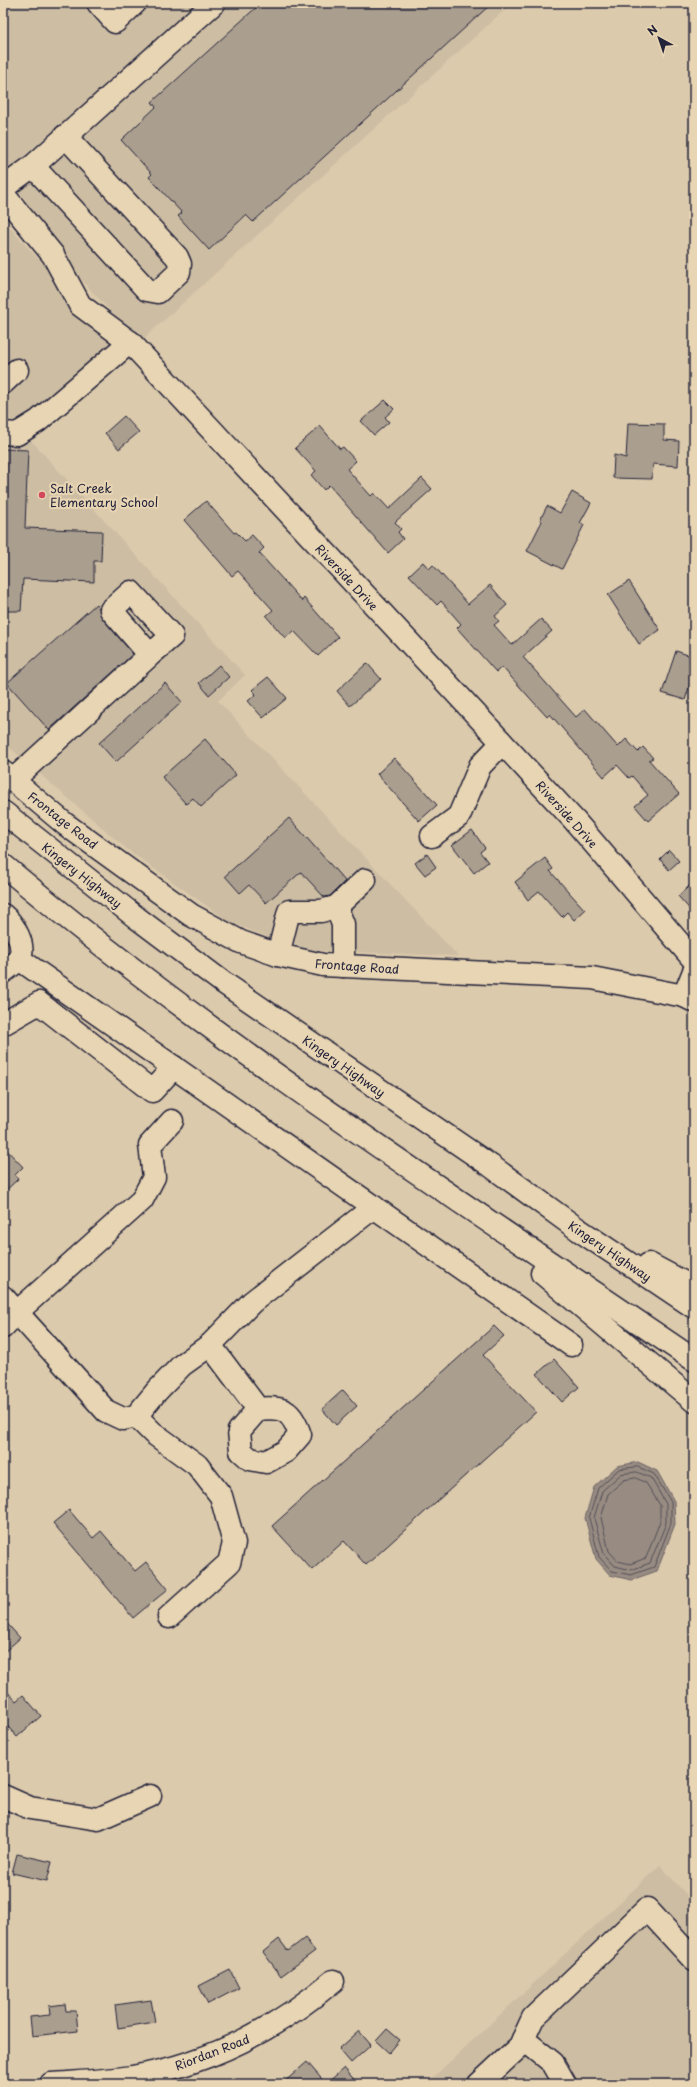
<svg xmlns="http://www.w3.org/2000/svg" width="697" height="2087" font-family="'Playpen Sans',sans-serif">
	<rect width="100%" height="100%" fill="#dccaac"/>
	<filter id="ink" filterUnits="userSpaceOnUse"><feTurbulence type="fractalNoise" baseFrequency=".025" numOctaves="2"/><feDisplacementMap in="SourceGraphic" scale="8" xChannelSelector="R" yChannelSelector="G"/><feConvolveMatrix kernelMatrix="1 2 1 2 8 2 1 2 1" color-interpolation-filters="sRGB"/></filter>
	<g filter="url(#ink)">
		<g fill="#cdbda3">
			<path d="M 3,3 L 512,3 L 139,343 L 3,194 Z"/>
			<path d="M 3,220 L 124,353 L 28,437 L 245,675 L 218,701 L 458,956 L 299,950 L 228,921 L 128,850 L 3,742 Z"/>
			<path d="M 660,1865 L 694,1903 L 694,2084 L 426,2084 Z"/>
		</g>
		<path fill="#988c82" stroke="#696266" d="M 638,1462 L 657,1471 L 674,1501 L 675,1524 L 657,1571 L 631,1580 L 610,1575 L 596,1559 L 585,1518 L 594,1487 L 617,1466 Z"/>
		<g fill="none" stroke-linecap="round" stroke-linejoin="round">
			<g stroke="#514c57" stroke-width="1">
				<path d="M 638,1467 L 654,1474 L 671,1502 L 671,1523 L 654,1567 L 631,1575 L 612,1571 L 599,1557 L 589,1518 L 598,1488 L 619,1469 Z"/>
				<path d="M 637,1472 L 651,1478 L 666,1504 L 666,1523 L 650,1563 L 631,1570 L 615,1566 L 604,1554 L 594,1518 L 602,1491 L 621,1474 Z"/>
				<path d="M 636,1478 L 646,1483 L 660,1505 L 660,1521 L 646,1558 L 630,1564 L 618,1561 L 609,1551 L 601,1518 L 608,1494 L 624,1480 Z"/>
			</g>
		</g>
		<g fill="#aa9e8e" stroke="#22223b">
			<path d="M 261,3 L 492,3 L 253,222 L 246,215 L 209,250 L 178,216 L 182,213 L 149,177 L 152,174 L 121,140 L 156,107 L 152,102 Z"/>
			<path d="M 385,400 L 394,409 L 385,417 L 389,422 L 374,435 L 361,421 Z"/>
			<path d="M 124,416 L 139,432 L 119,449 L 105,433 Z"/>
			<path d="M 628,423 L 664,424 L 664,440 L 679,441 L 678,466 L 653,464 L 652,479 L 613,478 L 614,455 L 626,458 Z"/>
			<path d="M 320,426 L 340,449 L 343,447 L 356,461 L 347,469 L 371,496 L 374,493 L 389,509 L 422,478 L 432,489 L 395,522 L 401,529 L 398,532 L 403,539 L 388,553 L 329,485 L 324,490 L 311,475 L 316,471 L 295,448 Z"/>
			<path d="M 3,449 L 28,450 L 25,528 L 102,531 L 101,561 L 94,561 L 94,582 L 23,579 L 21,611 L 3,611 Z"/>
			<path d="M 572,492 L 591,503 L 580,523 L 584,525 L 562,569 L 527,551 L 542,521 L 540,520 L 547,506 L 560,513 Z"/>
			<path d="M 206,501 L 234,533 L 236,532 L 245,541 L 252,535 L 264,548 L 259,553 L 302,601 L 304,598 L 338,637 L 318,656 L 294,631 L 285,638 L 266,616 L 273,610 L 238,571 L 232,576 L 184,520 Z"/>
			<path d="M 423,562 L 429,569 L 433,565 L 468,604 L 490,585 L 507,605 L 495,616 L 499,621 L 494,625 L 512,645 L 541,619 L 552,631 L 523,657 L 576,717 L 585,709 L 618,747 L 626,739 L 638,752 L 643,747 L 653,758 L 649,760 L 679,794 L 648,821 L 635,806 L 648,795 L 632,776 L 629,778 L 617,765 L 604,777 L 550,714 L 547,717 L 502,667 L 496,672 L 457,628 L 461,624 L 441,601 L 437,605 L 409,575 Z"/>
			<path d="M 629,581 L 660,630 L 639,644 L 608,595 Z"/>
			<path d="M 96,604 L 99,608 L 102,618 L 133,654 L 49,730 L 7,683 Z"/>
			<path d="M 676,651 L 694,657 L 694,672 L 685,700 L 662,693 Z"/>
			<path d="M 367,663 L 381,679 L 350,706 L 337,691 Z"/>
			<path d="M 219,665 L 229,677 L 209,695 L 199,683 Z"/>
			<path d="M 268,677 L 287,698 L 263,718 L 248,701 L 256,694 L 252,690 Z"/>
			<path d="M 165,683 L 182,702 L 116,762 L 99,743 Z"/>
			<path d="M 205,739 L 236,775 L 201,807 L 193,798 L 186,804 L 162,777 Z"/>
			<path d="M 394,758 L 437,805 L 419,821 L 377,774 Z"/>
			<path d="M 289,818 L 345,881 L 330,896 L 324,897 L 301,872 L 266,903 L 249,885 L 240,893 L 225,876 Z"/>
			<path d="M 472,830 L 485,848 L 480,852 L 488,862 L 474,873 L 452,845 Z"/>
			<path d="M 669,850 L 679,861 L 669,870 L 660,859 Z"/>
			<path d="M 427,854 L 436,867 L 425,875 L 415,863 Z"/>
			<path d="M 545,858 L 553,869 L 550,871 L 585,910 L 574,920 L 567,912 L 562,917 L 539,891 L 528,900 L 515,882 Z"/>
			<path d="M 694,882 L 694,914 L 678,896 Z"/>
			<path d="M 3,1146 L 23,1167 L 15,1175 L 18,1179 L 3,1193 Z"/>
			<path d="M 494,1326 L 504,1336 L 483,1355 L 536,1412 L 366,1565 L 344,1541 L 312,1570 L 272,1526 Z"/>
			<path d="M 554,1359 L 579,1387 L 562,1402 L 537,1374 Z"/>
			<path d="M 343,1390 L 357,1406 L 336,1425 L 322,1409 Z"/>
			<path d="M 69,1510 L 93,1538 L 101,1531 L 135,1571 L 146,1562 L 168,1589 L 133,1618 L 53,1523 Z"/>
			<path d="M 3,1619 L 20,1638 L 3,1653 Z"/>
			<path d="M 3,1687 L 16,1701 L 23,1695 L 41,1716 L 17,1737 L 3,1721 Z"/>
			<path d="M 17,1854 L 52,1862 L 47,1881 L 12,1873 Z"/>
			<path d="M 305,1938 L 315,1951 L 281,1976 L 263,1952 L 279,1939 L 288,1951 Z"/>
			<path d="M 230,1970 L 239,1988 L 208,2004 L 199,1986 Z"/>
			<path d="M 151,2000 L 155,2022 L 118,2028 L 115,2005 Z"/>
			<path d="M 65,2004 L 66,2011 L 76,2011 L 78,2031 L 32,2036 L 30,2017 L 50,2015 L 49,2006 Z"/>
			<path d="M 387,2029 L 400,2040 L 389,2053 L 376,2041 Z"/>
			<path d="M 359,2031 L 371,2045 L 351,2063 L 339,2049 Z"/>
			<path d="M 307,2062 L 326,2084 L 344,2068 L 358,2084 L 282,2084 Z"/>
		</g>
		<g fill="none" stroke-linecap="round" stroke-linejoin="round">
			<defs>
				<g id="minor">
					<path d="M 98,3 L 115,22 L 135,3"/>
					<path d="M 33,166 L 147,290 L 158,292 L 179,272 L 180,264 L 177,257 L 65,136"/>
					<path d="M 3,188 L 33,166 L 214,3"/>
					<path d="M 3,194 L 53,255 L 80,305 L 130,342 L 574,820 L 694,960"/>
					<path d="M 3,383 L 17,370"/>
					<path d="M 3,433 L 17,434 L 38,421 L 130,342"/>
					<path d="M 3,772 L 65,824 L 191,915 L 241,942 L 278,955 L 323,965 L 592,978 L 684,996 L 694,1001"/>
					<path d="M 13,780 L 150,655 L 111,610 L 131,592 L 172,636 L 150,655"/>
					<path d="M 432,836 L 459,816 L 480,766 L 502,743"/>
					<path d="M 336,907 L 343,924 L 343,966"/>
					<path d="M 3,915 C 13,923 28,947 18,960 C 14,964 8,968 3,972"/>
					<path d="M 278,955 L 289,911 L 321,911 L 336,907 L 365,880"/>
					<path d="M 19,959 L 571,1345"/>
					<path d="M 684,996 L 694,971"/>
					<path d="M 3,1024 L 39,1003 L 152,1091 L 174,1067"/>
					<path d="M 3,1297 L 106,1411 L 123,1419 L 136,1416 L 156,1392 L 182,1365 L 210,1345"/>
					<path d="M 3,1327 L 16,1313 L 142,1200 L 154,1177 L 150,1145 L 172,1121"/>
					<path d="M 258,1409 L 239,1431 L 241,1451 L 250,1459 L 266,1462 L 286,1451 L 300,1435 C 292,1411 284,1406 258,1409 L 210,1345 L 252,1302 L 374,1207"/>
					<path d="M 136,1416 L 153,1433 L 197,1465 L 221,1496 L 234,1543 L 229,1563 L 169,1617"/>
					<path d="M 3,1796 L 30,1808 L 98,1819 L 150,1796"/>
					<path d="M 523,2039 L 553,2063 L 565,2084"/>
					<path d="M 51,2084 C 78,2082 105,2081 132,2077 C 208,2064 275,2030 333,1981"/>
					<path d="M 479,2084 L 520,2046 L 533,2018 L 647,1909 L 694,1960"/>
				</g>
				<g id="highway">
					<path d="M 3,812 L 137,918 L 221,981 L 491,1166 L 579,1230 L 694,1307"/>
					<path d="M 3,865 C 219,1047 461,1201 694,1360"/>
					<path d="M 649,1264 L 694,1288"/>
					<path d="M 542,1273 L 694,1401"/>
				</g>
			</defs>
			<use href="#minor" stroke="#22223b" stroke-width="25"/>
			<use href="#highway" stroke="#22223b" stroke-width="25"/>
			<use href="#minor" stroke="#e8d5b3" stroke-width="22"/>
			<use href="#highway" stroke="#e8d5b3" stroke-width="22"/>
		</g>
	</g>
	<circle fill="#d1495b" stroke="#e8d5b3" stroke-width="1.5" cx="42" cy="495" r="4"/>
	<g text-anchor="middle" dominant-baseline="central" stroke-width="4" stroke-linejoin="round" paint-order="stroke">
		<g font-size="12" fill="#22223b" stroke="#e8d5b3" text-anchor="start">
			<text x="50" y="488">Salt Creek<tspan x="50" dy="14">Elementary School</tspan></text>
		</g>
		<g font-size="12" fill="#22223b" stroke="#e8d5b3">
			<text transform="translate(347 577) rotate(47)">Riverside Drive</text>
			<text transform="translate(567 814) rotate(48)">Riverside Drive</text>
			<text transform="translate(63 820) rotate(38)">Frontage Road</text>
			<text transform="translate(82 875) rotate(38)">Kingery Highway</text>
			<text transform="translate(357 966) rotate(4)">Frontage Road</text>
			<text transform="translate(344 1066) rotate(35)">Kingery Highway</text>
			<text transform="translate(610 1251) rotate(34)">Kingery Highway</text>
			<text transform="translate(212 2052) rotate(-21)">Riordan Road</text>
		</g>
	</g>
	<rect width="697" height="2087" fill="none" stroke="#e8d5b3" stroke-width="16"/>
	<rect x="8" y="8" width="681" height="2071" fill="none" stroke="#22223b" stroke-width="1.5" filter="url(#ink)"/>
	<g transform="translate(659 38) rotate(320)" stroke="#e8d5b3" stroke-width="3" paint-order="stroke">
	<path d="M0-3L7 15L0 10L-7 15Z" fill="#22223b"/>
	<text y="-6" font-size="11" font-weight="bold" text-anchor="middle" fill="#22223b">N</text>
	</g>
</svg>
